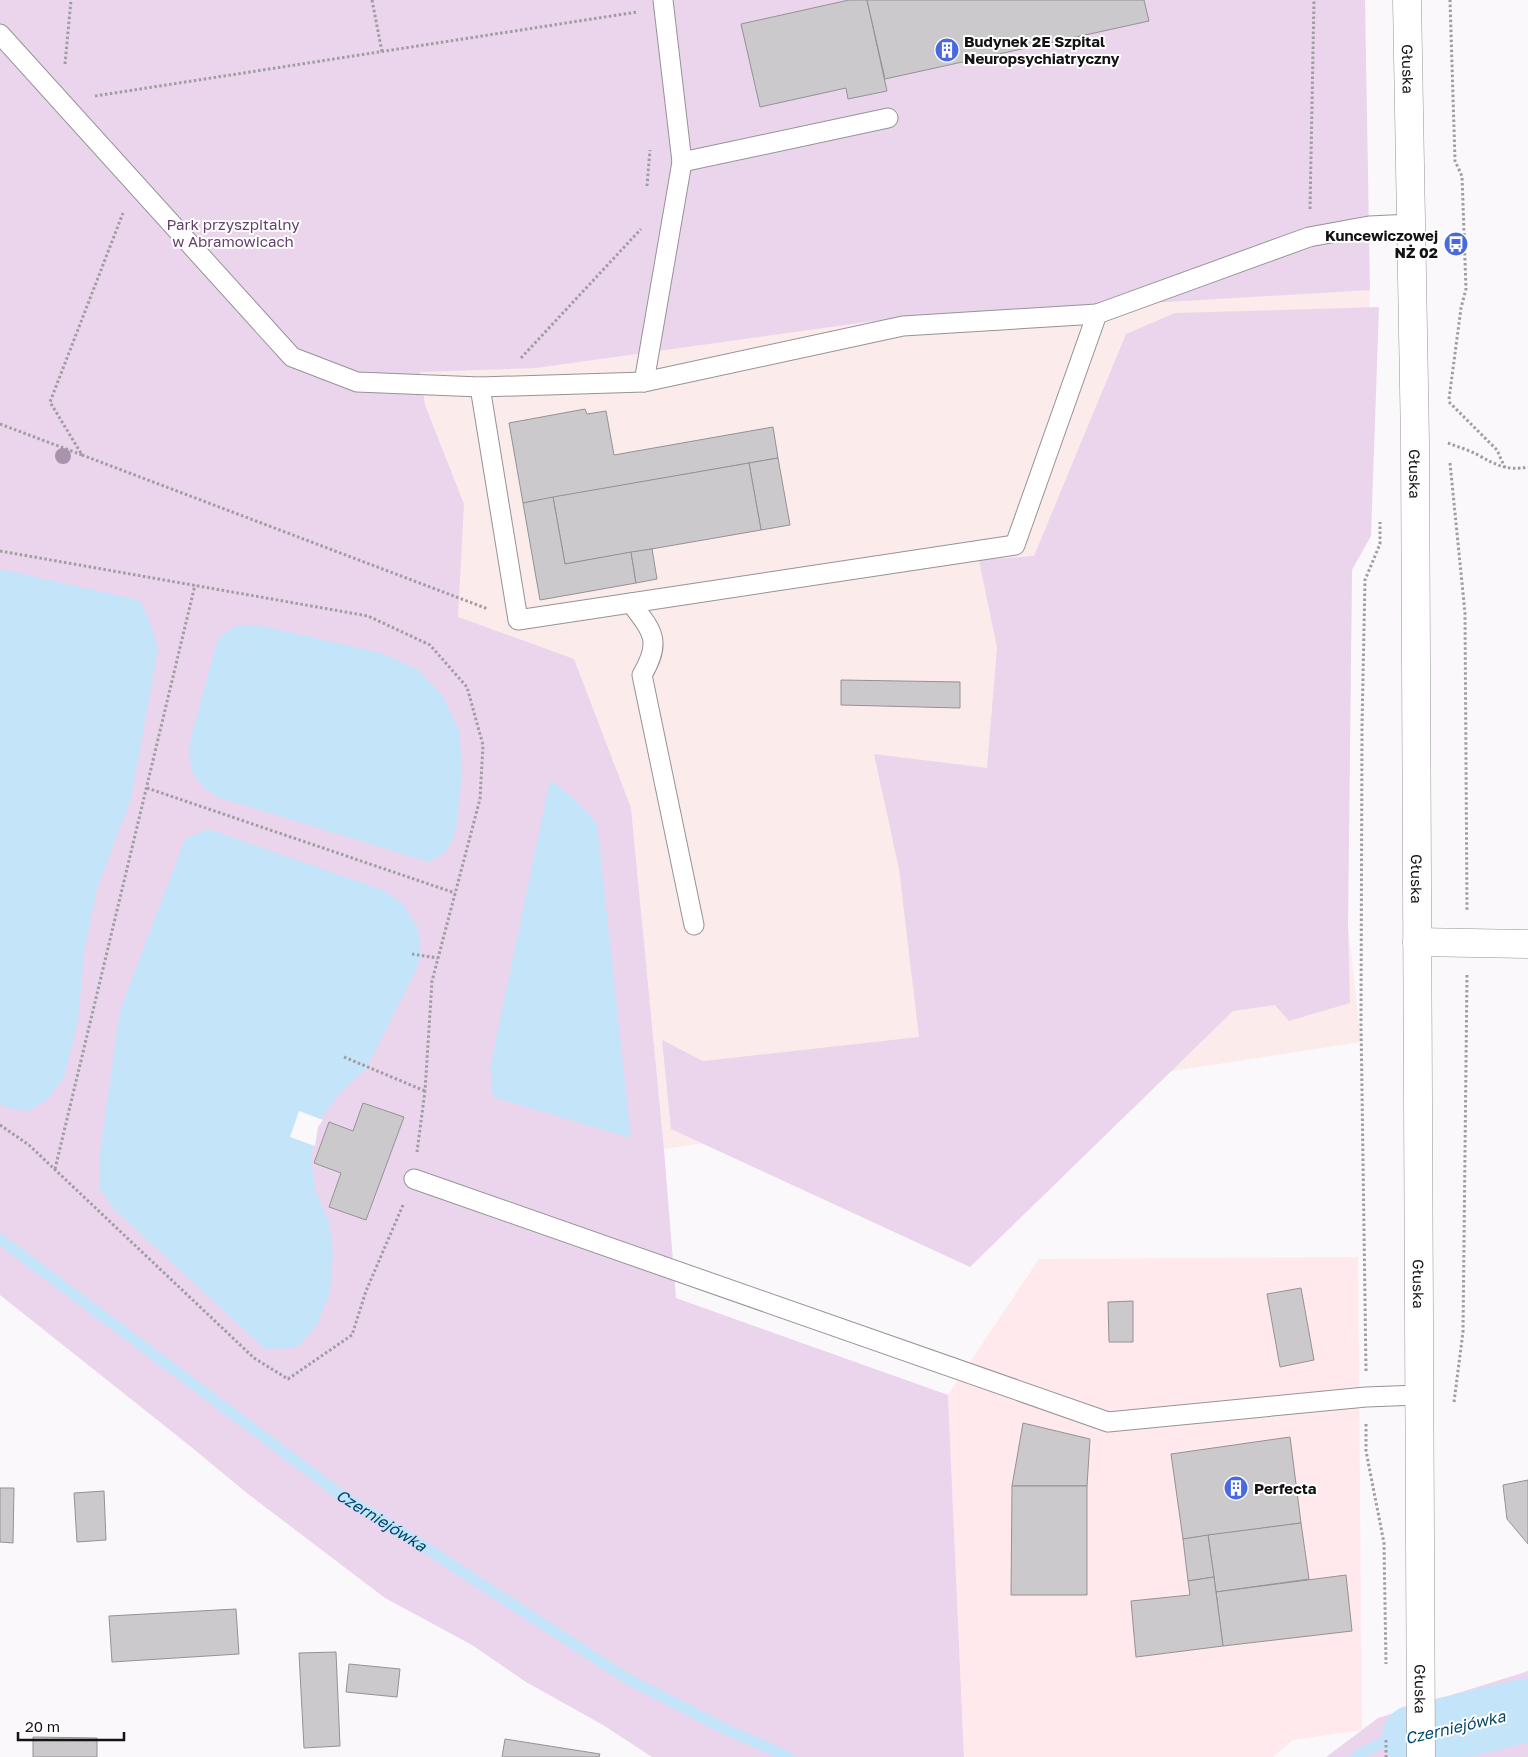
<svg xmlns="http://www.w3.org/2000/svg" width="1528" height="1757" font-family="'Golos Text',sans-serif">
	<rect width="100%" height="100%" fill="#fbf8fb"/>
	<path fill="#ffe9ec" d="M 1358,1257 L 1362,1730 L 1293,1740 L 1273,1757 L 964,1757 L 948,1395 L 1039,1259 Z"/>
	<path fill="#fbebeb" d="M 0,0 L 1370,290 L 1352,570 L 1348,925 L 1361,1042 L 664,1149 L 631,808 L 458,617 Z"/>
	<g fill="#ead5ed">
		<path d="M 0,0 L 1365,0 L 1370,290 L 896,318 L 536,368 L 420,372 L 425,405 L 464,504 L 458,617 L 574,659 L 631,808 L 664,1149 L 676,1298 L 948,1395 L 964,1757 L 652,1757 L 603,1725 L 526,1682 L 472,1645 L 385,1598 L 248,1494 L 190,1446 L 0,1295 Z"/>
		<path d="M 1379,307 L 1371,536 L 1352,570 L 1348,925 L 1350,1003 L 1289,1021 L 1275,1005 L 1233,1011 L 970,1267 L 671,1129 L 662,1040 L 703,1061 L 919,1037 L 899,869 L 874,754 L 987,768 L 997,648 L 979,560 L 1034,556 L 1126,334 L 1175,313 Z"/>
		<path d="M 1528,1671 L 1528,1757 L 1326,1757 L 1378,1718 Z"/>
	</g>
	<g fill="#c4e4fa">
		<path d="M 0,569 L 139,600 L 150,622 L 158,649 L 131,799 L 97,888 L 84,953 L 78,1021 L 64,1078 L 47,1100 L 28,1111 L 4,1107 L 0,1104 Z"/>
		<path d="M 258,625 L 381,653 L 417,669 L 443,696 L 459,730 L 462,770 L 457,824 L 452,842 L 443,854 L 429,862 L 413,857 L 217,797 C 195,781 189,773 189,745 L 218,638 L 235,626 Z"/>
		<path d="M 550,780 L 571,796 L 597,823 L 631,1138 L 493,1097 L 490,1068 Z"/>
		<path d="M 208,829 L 383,890 L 403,904 L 418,928 L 421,955 L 415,972 L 367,1067 L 342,1091 L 315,1126 L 311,1160 L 316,1192 L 329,1222 L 333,1254 L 330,1292 L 316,1327 L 296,1348 L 265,1349 L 113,1208 L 100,1189 L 99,1160 L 120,1010 L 185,839 Z"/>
	</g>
	<path fill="#fbf8fb" d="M 299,1111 L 323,1120 L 318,1127 L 315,1146 L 290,1137 Z"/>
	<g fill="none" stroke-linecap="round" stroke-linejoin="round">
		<g stroke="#c4e4fa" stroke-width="11">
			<path id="s1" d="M 0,1239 L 341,1495 L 415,1541 L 626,1678 L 727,1730 L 789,1757"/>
			<path d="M 1355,1757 L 1375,1746 L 1414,1737"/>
		</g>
		<path stroke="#c4e4fa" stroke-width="64" d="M 1414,1737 L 1528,1710"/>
	</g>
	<g fill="#cbc9cc" stroke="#949295">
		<path d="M 849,0 L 867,0 L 887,91 L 848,99 L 846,88 L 760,107 L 741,24 Z"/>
		<path d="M 867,0 L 1144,0 L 1149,21 L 885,79 Z"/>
		<path d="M 585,409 L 587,414 L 606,411 L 614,455 L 773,427 L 778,458 L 523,503 L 509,423 Z"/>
		<path d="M 778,458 L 790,525 L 761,530 L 749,463 Z"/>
		<path d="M 749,463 L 761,530 L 565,564 L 553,497 Z"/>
		<path d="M 553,497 L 565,564 L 631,552 L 636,583 L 540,600 L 523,503 Z"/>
		<path d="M 652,549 L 657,579 L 636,583 L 631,552 Z"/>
		<path d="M 841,680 L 960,682 L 960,708 L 841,705 Z"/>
		<path d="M 363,1103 L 404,1117 L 366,1220 L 329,1207 L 341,1173 L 314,1163 L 329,1122 L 353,1131 Z"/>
		<path d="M 1301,1288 L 1314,1360 L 1280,1367 L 1267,1294 Z"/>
		<path d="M 1133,1301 L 1133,1342 L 1109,1342 L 1108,1302 Z"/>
		<path d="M 1023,1423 L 1090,1439 L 1087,1486 L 1012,1486 Z"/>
		<path d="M 1290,1437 L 1301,1523 L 1183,1539 L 1171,1454 Z"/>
		<path d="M 1528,1480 L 1528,1544 L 1507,1519 L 1503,1485 Z"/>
		<path d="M 1012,1486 L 1087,1486 L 1087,1595 L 1011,1595 Z"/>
		<path d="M 0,1488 L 14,1488 L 13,1543 L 0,1542 Z"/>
		<path d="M 104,1491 L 106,1540 L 77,1542 L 74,1493 Z"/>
		<path d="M 1301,1523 L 1309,1579 L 1216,1592 L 1208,1535 Z"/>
		<path d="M 1208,1535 L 1214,1577 L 1188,1581 L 1183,1539 Z"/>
		<path d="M 1346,1575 L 1352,1631 L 1223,1646 L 1216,1592 Z"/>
		<path d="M 1214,1577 L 1223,1646 L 1136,1657 L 1131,1601 L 1190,1595 L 1188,1581 Z"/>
		<path d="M 236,1609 L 239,1654 L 112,1662 L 109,1616 Z"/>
		<path d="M 336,1652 L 340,1746 L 304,1748 L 299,1653 Z"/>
		<path d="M 349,1664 L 400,1669 L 397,1697 L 346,1692 Z"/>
		<path d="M 33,1737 L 97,1738 L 97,1757 L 33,1757 Z"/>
		<path d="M 505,1739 L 600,1754 L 599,1757 L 502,1757 Z"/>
	</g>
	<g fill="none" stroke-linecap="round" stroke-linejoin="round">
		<defs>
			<g id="lane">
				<path d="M 663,0 L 682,162 L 888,118"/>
				<path d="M 0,34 L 292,357 L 357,382 L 480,387 L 644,382 L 903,326 L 1097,314"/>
				<path d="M 644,382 L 682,162"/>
				<path d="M 480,387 L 518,620 L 1015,545 L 1097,314 L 1309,237 L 1369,226 L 1412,224"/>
				<path d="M 631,603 C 653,632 662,641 642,675 L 694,925"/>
				<path d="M 414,1179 L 1108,1422 L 1366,1397 L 1419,1395"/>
			</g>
			<path id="street" d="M 1417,942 L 1528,944"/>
			<g id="secondary">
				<path id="s2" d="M 1407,0 L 1415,441 L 1421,1757"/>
			</g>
		</defs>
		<use href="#lane" stroke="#969396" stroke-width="21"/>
		<use href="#street" stroke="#969396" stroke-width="29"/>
		<use href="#secondary" stroke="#969396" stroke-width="29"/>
		<g stroke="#9f9d9f" stroke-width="3" stroke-dasharray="2.5 2.5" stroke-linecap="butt">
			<path d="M 372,0 L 382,52"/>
			<path d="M 65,64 L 71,0"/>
			<path d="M 95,96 L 637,12"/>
			<path d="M 647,186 L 650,150"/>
			<path d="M 1310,209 L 1314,0"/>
			<path d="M 521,358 L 641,229"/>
			<path d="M 1449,399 L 1461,308 L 1466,289 L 1462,176 L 1455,161 L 1450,0"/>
			<path d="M 1449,402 L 1497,450 L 1505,468"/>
			<path d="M 0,424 L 82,455 L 50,402 L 123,213"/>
			<path d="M 1448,443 C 1458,447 1469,450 1478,455 C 1496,465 1507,471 1528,467"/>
			<path d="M 82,455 L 488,609"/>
			<path d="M 1450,463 L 1465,613 L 1467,911"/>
			<path d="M 0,551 L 368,616 L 430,645 L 467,687 L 483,745 L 480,799 L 432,981 L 425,1091 L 417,1152"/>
			<path d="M 147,788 L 455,893"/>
			<path d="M 412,954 L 438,958"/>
			<path d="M 344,1057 L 425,1091"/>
			<path d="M 0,1125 L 29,1145 L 254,1358 L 288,1379 L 352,1335 L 366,1291 L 403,1205"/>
			<path d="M 55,1169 L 195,585"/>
			<path d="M 1366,1371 L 1361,1022 L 1362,726 L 1365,580 L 1380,544 L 1380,522"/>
			<path d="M 1454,1402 L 1463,1332 L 1467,974"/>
			<path d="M 1366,1424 L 1366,1451 L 1384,1543 L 1386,1664"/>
			<path d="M 1386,1740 L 1386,1757"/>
		</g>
		<use href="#lane" stroke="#fff" stroke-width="19"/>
		<use href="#street" stroke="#fff" stroke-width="28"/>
		<use href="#secondary" stroke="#fff" stroke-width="28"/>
	</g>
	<circle fill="#a892ac" cx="63" cy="456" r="8"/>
	<defs>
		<symbol id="building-disc" viewBox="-11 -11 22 22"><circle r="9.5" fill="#496ade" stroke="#fff"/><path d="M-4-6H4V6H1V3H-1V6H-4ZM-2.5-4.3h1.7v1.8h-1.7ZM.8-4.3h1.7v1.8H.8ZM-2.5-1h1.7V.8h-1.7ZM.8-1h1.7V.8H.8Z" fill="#fff"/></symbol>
		<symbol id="bus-disc" viewBox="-11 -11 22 22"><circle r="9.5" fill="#496ade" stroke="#fff"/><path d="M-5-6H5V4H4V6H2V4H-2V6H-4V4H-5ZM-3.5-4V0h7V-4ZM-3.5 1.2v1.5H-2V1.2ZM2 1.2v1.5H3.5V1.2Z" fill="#fff"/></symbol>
	</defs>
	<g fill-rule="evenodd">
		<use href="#building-disc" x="933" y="36" width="28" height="28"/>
		<use href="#bus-disc" x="1442" y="230" width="28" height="28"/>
		<use href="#building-disc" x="1222" y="1474" width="28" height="28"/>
	</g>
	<g text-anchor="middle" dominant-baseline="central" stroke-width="4" stroke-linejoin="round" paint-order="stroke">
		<g font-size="15" font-weight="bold" fill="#141314" stroke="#fff" text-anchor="start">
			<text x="964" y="41">Budynek 2E Szpital<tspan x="964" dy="17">Neuropsychiatryczny</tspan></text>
			<text x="1438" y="235" text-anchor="end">Kuncewiczowej<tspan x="1438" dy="17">NŻ 02</tspan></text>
			<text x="1254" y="1488">Perfecta</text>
		</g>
		<g font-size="15" fill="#141314" stroke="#fff">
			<text stroke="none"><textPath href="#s2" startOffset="69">Głuska</textPath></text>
			<text stroke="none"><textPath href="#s2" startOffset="474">Głuska</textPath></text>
			<text stroke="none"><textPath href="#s2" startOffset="879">Głuska</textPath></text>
			<text stroke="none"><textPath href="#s2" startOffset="1284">Głuska</textPath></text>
			<text stroke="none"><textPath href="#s2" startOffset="1689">Głuska</textPath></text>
		</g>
		<g font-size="15" fill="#653f6c" stroke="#fff">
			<text x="233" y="224">Park przyszpitalny<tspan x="233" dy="17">w Abramowicach</tspan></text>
		</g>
		<g font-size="16" font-style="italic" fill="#00486b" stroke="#fff">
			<text stroke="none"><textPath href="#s1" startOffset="474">Czerniejówka</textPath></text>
			<text transform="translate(1455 1727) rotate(-13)">Czerniejówka</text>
		</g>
	</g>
	<path d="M18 1732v8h106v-8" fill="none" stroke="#141314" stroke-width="2.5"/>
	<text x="25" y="1732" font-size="15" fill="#141314" stroke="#ffffff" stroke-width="4" paint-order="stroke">20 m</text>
</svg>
